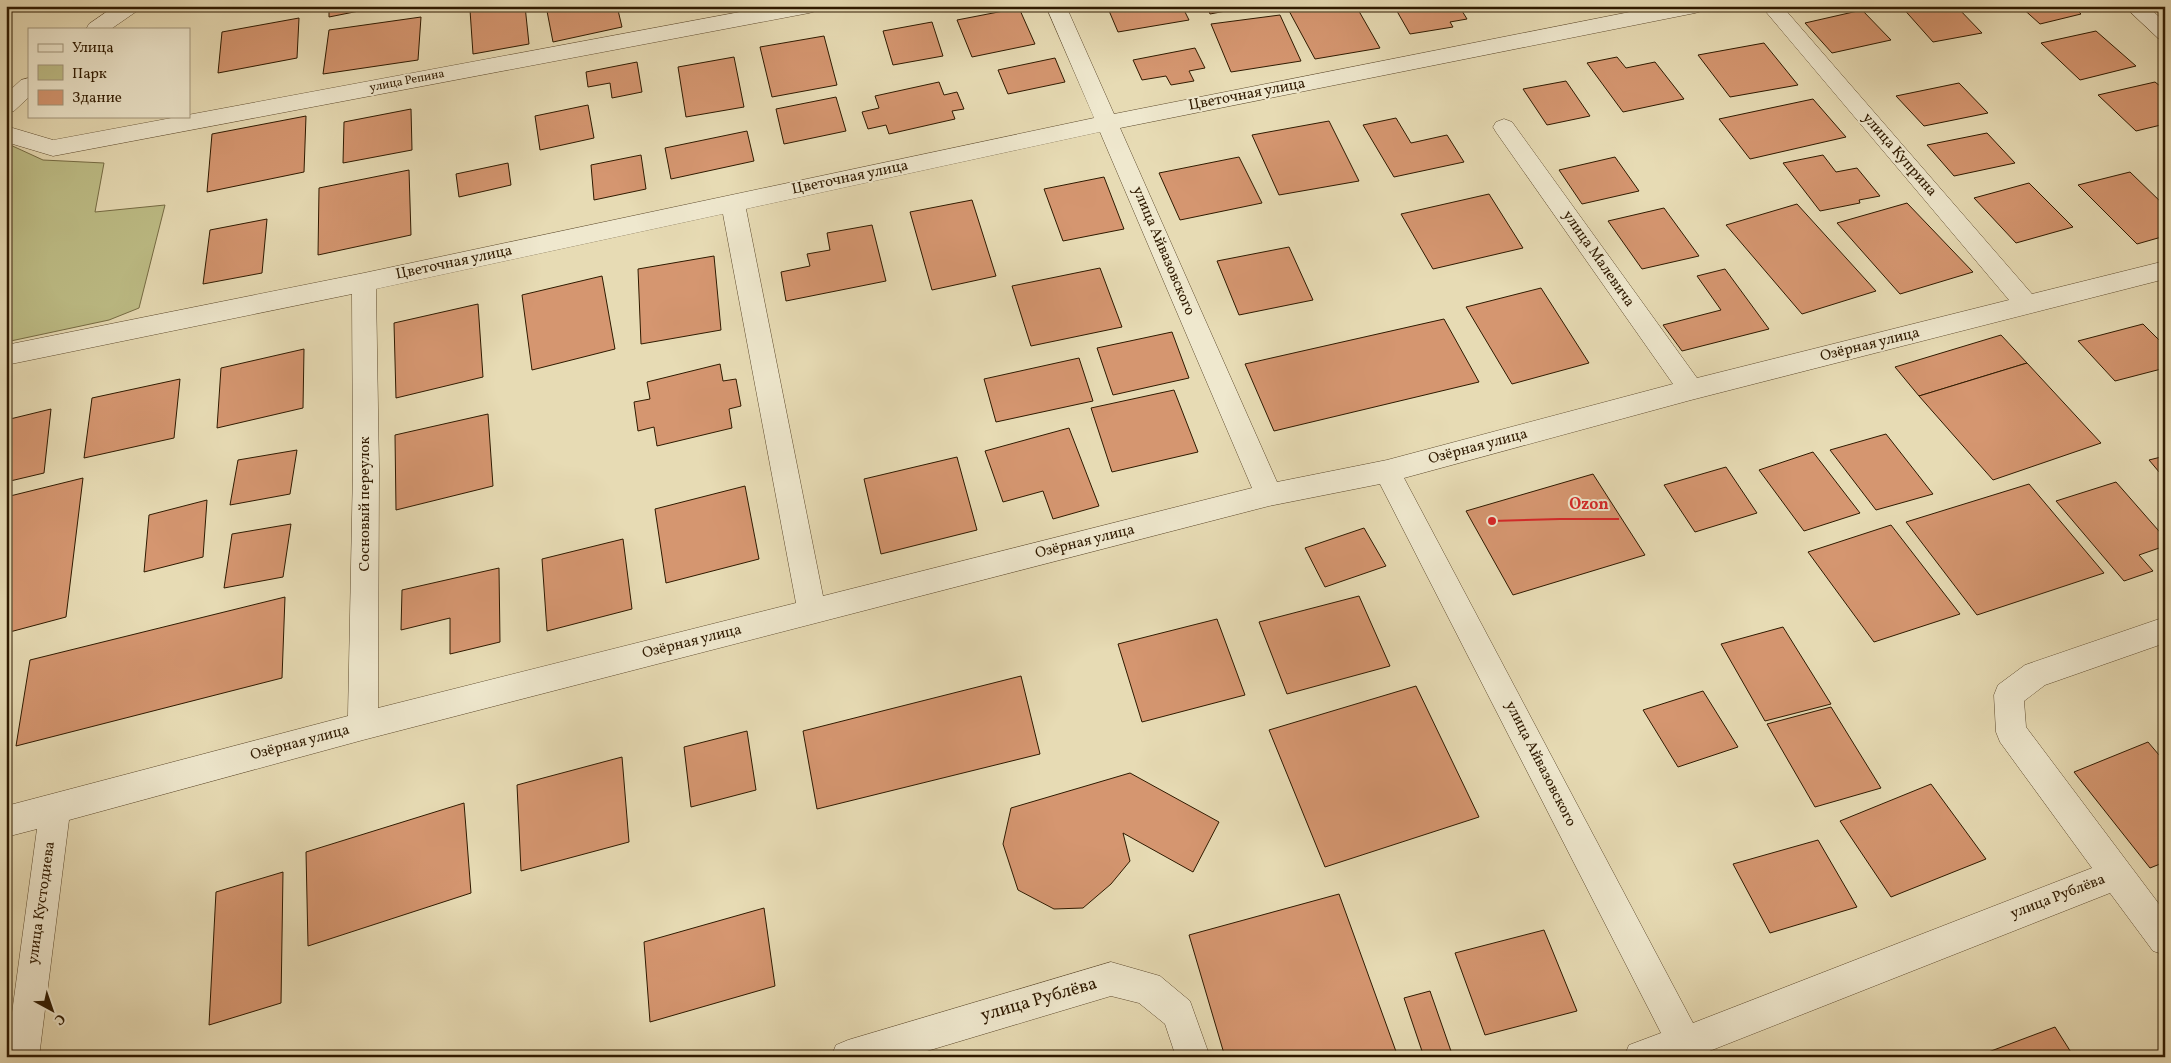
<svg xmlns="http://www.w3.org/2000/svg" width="2171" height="1063" font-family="Vollkorn,serif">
	<rect width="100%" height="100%" fill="#e7dbb4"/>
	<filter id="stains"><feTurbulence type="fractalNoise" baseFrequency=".004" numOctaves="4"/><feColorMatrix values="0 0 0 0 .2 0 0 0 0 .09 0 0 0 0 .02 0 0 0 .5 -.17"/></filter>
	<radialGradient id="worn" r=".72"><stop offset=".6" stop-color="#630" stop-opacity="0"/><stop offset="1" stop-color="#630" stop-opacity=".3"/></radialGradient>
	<path fill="#bebe87" stroke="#766c44" d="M 6,143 L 43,160 L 104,163 L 95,212 L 165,205 L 139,308 L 109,320 L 6,342 Z"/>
	<g fill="#d59670" stroke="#2f1a00">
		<path d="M 329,6 L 384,6 L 329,17 Z"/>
		<path d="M 491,6 L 525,6 L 529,44 L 473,54 L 470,10 Z"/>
		<path d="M 546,6 L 617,6 L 622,27 L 553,42 Z"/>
		<path d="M 1107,6 L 1182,6 L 1189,20 L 1118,32 Z"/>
		<path d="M 1207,6 L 1252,6 L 1210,14 Z"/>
		<path d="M 1306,6 L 1356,6 L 1380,48 L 1315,59 L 1288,9 Z"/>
		<path d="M 1394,6 L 1459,6 L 1467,19 L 1450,22 L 1453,27 L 1410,34 Z"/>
		<path d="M 1515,6 L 1544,6 L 1518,11 Z"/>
		<path d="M 1901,6 L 1956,6 L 1982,33 L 1933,42 Z"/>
		<path d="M 2020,6 L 2073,6 L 2081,14 L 2040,24 Z"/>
		<path d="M 1019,8 L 1035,44 L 972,57 L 957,20 Z"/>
		<path d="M 1862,10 L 1891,40 L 1832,53 L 1805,23 Z"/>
		<path d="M 1280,15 L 1301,61 L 1231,72 L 1211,24 Z"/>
		<path d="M 421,17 L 418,60 L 323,74 L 329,30 Z"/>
		<path d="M 299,18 L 297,58 L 218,73 L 222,32 Z"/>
		<path d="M 932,22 L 943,56 L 893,65 L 883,31 Z"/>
		<path d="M 2096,31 L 2136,66 L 2080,80 L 2041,43 Z"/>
		<path d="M 824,36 L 837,85 L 772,97 L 760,47 Z"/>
		<path d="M 1764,43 L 1798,85 L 1730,97 L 1698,55 Z"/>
		<path d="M 1195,48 L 1205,68 L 1189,71 L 1194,81 L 1171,85 L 1166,76 L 1142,80 L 1133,60 Z"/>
		<path d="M 734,57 L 744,107 L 686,117 L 678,67 Z"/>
		<path d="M 1617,57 L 1626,68 L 1655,62 L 1684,99 L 1623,112 L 1587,63 Z"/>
		<path d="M 1055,58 L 1065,82 L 1008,94 L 998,70 Z"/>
		<path d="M 637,62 L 642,92 L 612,98 L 610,83 L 588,87 L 586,72 Z"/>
		<path d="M 1566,81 L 1590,116 L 1547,125 L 1523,89 Z"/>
		<path d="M 939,82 L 944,95 L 957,92 L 964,109 L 952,111 L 955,119 L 889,134 L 886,125 L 868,129 L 862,112 L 879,108 L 875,96 Z"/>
		<path d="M 2155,82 L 2165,90 L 2165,124 L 2136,131 L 2098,95 Z"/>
		<path d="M 1959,83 L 1988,113 L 1924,126 L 1896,96 Z"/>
		<path d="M 836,97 L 846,131 L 784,144 L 776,109 Z"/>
		<path d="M 1813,99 L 1846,137 L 1750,159 L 1719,119 Z"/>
		<path d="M 588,105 L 594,138 L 540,150 L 535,116 Z"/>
		<path d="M 411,109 L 412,150 L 343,163 L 344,122 Z"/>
		<path d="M 306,116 L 304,172 L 207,192 L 212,134 Z"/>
		<path d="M 1396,118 L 1411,143 L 1447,135 L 1464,162 L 1394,177 L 1363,125 Z"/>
		<path d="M 1329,121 L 1359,181 L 1279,195 L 1252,135 Z"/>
		<path d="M 747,131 L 754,161 L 671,179 L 665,148 Z"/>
		<path d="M 1987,133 L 2015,163 L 1954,176 L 1927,145 Z"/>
		<path d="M 641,155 L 646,189 L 594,200 L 591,165 Z"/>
		<path d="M 1823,155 L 1836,172 L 1857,168 L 1880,196 L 1859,200 L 1860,203 L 1820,211 L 1783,163 Z"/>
		<path d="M 1239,157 L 1262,203 L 1180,220 L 1159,173 Z"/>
		<path d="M 1615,157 L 1639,191 L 1582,204 L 1559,170 Z"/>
		<path d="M 508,163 L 511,185 L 459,197 L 456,174 Z"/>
		<path d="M 409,170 L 411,235 L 318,255 L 319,188 Z"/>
		<path d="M 2130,172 L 2165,206 L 2165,236 L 2137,244 L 2078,185 Z"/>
		<path d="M 1104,177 L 1124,229 L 1063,241 L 1044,189 Z"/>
		<path d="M 2029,183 L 2073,227 L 2016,243 L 1974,198 Z"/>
		<path d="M 1489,194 L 1523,248 L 1433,269 L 1401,214 Z"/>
		<path d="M 972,200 L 996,276 L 932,290 L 910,212 Z"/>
		<path d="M 1907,203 L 1973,272 L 1900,294 L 1837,223 Z"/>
		<path d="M 1797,204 L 1876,291 L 1802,314 L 1726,225 Z"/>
		<path d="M 1664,208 L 1699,256 L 1642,269 L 1608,221 Z"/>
		<path d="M 267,219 L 262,273 L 203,284 L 210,230 Z"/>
		<path d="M 872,225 L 886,281 L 786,301 L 781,272 L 810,266 L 807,254 L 830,250 L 827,233 Z"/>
		<path d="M 1289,247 L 1313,300 L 1239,315 L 1217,261 Z"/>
		<path d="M 714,256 L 721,330 L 641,344 L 638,269 Z"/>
		<path d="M 1100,268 L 1122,327 L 1031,346 L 1012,286 Z"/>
		<path d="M 1725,269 L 1769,329 L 1682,351 L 1663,325 L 1721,310 L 1697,276 Z"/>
		<path d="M 602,276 L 615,349 L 532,370 L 522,295 Z"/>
		<path d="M 1541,288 L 1589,363 L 1512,384 L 1466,307 Z"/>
		<path d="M 478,304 L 483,377 L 396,398 L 394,323 Z"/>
		<path d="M 1444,319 L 1479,382 L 1274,431 L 1245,364 Z"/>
		<path d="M 2143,324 L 2165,346 L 2165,368 L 2115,381 L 2078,341 Z"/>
		<path d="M 1172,332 L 1189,378 L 1113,395 L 1097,348 Z"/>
		<path d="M 2001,335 L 2027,363 L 1919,396 L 1895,367 Z"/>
		<path d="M 304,349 L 303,408 L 217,428 L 221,368 Z"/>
		<path d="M 1079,358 L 1093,401 L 996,422 L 984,379 Z"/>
		<path d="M 2027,363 L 2101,443 L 1993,480 L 1919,396 Z"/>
		<path d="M 720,364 L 723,381 L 736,379 L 741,406 L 729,409 L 732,428 L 657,446 L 654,427 L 638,431 L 634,402 L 650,399 L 647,382 Z"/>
		<path d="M 180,379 L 174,438 L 84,458 L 92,398 Z"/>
		<path d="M 1174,390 L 1198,452 L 1112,472 L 1091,408 Z"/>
		<path d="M 51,409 L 44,473 L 6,482 L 6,420 Z"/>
		<path d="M 488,414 L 493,486 L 396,510 L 395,435 Z"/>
		<path d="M 1069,428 L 1099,506 L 1053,519 L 1043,491 L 1003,502 L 985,451 Z"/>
		<path d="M 1886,434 L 1933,494 L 1876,510 L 1830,450 Z"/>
		<path d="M 297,450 L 290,494 L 230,505 L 238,460 Z"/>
		<path d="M 1813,452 L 1860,513 L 1804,531 L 1759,470 Z"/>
		<path d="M 2165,456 L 2165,479 L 2149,460 Z"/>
		<path d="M 957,457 L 977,530 L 881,554 L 864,479 Z"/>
		<path d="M 1726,467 L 1757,513 L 1695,532 L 1664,485 Z"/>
		<path d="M 1593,474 L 1645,555 L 1513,595 L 1466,511 Z"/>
		<path d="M 83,478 L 66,617 L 6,633 L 6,497 Z"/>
		<path d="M 2116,482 L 2165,538 L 2165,546 L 2139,555 L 2153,571 L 2124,581 L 2056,501 Z"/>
		<path d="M 2029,484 L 2104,573 L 1977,615 L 1906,522 Z"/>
		<path d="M 745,486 L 759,559 L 666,583 L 655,509 Z"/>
		<path d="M 207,500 L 203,557 L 144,572 L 149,515 Z"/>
		<path d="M 291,524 L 283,577 L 224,588 L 232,534 Z"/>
		<path d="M 1891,525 L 1960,614 L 1874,642 L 1808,552 Z"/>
		<path d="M 1364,528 L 1386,566 L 1325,587 L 1305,548 Z"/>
		<path d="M 623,539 L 632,609 L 547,631 L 542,559 Z"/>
		<path d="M 499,568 L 500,642 L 450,654 L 450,618 L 401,630 L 402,590 Z"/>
		<path d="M 1359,596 L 1390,666 L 1287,694 L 1259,622 Z"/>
		<path d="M 285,597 L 282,678 L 16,746 L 30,660 Z"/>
		<path d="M 1217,619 L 1245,695 L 1142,722 L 1118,644 Z"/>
		<path d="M 1783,627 L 1831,704 L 1765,721 L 1721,644 Z"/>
		<path d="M 1021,676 L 1040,754 L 817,809 L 803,731 Z"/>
		<path d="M 1416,686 L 1479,817 L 1325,867 L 1269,730 Z"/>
		<path d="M 1703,691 L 1738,747 L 1678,767 L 1643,710 Z"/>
		<path d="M 1831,707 L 1881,788 L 1815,807 L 1767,724 Z"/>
		<path d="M 747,731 L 756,790 L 691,807 L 684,747 Z"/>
		<path d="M 2148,742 L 2165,762 L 2165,862 L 2150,868 L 2074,772 Z"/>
		<path d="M 622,757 L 629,842 L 521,871 L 517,785 Z"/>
		<path d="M 1130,773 L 1219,822 L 1193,872 L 1123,833 L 1130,861 L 1111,884 L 1083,908 L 1054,909 L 1018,890 L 1003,844 L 1011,808 Z"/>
		<path d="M 1931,784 L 1986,859 L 1891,897 L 1840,821 Z"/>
		<path d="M 464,803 L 471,893 L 308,946 L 306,852 Z"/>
		<path d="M 1818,840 L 1857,907 L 1770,933 L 1733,864 Z"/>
		<path d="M 283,872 L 281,1003 L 209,1025 L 216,892 Z"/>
		<path d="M 1339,894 L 1398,1057 L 1225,1057 L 1189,935 Z"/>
		<path d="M 764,908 L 775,986 L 650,1022 L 644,942 Z"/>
		<path d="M 1544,930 L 1577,1011 L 1485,1035 L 1455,953 Z"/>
		<path d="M 1430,991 L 1452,1054 L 1439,1057 L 1424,1057 L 1404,998 Z"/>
		<path d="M 2055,1027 L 2074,1057 L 1975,1057 Z"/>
	</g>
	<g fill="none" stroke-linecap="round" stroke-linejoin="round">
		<defs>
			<g id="minor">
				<path d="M 115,6 L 140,6 L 137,11 L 111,29 L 86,29 L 89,24 Z"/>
				<path d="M 772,6 L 819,6 L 816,11 L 809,13 L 53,156 L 6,142 L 6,126 L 53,140 Z"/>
				<path d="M 1046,6 L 1066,6 L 1114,114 L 1660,6 L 1705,6 L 1702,11 L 1695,13 L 1120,128 L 1277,482 L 1387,460 L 1673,384 L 1496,132 L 1493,127 L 1496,122 L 1504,119 L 1512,122 L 1697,378 L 2009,300 L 1761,6 L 1782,6 L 2032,294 L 2165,261 L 2165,279 L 1691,400 L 1404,478 L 1693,1023 L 2092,868 L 2000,742 L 1996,732 L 1994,695 L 1998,685 L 2025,665 L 2165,617 L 2165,643 L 2045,685 L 2024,701 L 2026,727 L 2165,912 L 2165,955 L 2153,951 L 2110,893 L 1707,1052 L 1709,1057 L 1624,1057 L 1629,1045 L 1661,1033 L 1380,484 L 1269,506 L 363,740 L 69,820 L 39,1057 L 6,1057 L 37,829 L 6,837 L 6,806 L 348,716 L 353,469 L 352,294 L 6,365 L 6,345 L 364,273 L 1094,118 ZM 1100,132 L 1252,488 L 823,596 L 746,209 ZM 723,214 L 796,603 L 378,708 L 379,469 L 376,289 Z"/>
				<path d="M 2124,6 L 2147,6 L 2165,22 L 2165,40 L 2158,38 Z"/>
				<path d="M 29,78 L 29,97 L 14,111 L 6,113 L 6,94 L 21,80 Z"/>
				<path d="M 1111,962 L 1160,976 L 1190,1001 L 1210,1057 L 1176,1057 L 1165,1024 L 1139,1003 L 1111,996 L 907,1057 L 831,1057 L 836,1045 L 848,1040 Z"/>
			</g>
		</defs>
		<use href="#minor" stroke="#5d4a2d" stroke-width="1"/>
		<use href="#minor" fill="#efe8ce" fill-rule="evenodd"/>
	</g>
	<g text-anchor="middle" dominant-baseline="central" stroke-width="4" stroke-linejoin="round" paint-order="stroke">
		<g font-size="12" fill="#2f1a00" stroke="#efe8ce">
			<text transform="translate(407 81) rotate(-11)">улица Репина</text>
		</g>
		<g font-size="15" fill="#2f1a00" stroke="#efe8ce">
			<text transform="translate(1247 95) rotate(-11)">Цветочная улица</text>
			<text transform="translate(1899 155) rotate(49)">улица Куприна</text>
			<text transform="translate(850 178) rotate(-12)">Цветочная улица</text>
			<text transform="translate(1163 251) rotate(67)">улица Айвазовского</text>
			<text transform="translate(1598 259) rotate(55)">улица Малевича</text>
			<text transform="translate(454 263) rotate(-12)">Цветочная улица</text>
			<text transform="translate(1870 345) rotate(-14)">Озёрная улица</text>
			<text transform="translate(1478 447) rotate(-15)">Озёрная улица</text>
			<text transform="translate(365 504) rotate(-90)">Сосновый переулок</text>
			<text transform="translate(1085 542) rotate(-14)">Озёрная улица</text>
			<text transform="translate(692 642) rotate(-14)">Озёрная улица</text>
			<text transform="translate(300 743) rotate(-15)">Озёрная улица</text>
			<text transform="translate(1540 764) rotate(63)">улица Айвазовского</text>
			<text transform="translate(2058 897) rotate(-21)">улица Рублёва</text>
			<text transform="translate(42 903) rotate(-82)">улица Кустодиева</text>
		</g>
		<g font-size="18" fill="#2f1a00" stroke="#efe8ce">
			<text transform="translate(1039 1000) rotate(-16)">улица Рублёва</text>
		</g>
	</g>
	<path fill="none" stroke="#d62828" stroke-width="2" d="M1492 521L1560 519H1619"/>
	<circle fill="#d62828" stroke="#efe8ce" stroke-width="2" cx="1492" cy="521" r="5"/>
	<g font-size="16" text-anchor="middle" font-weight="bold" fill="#d62828" stroke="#efe8ce" stroke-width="4" stroke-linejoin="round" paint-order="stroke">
		<text x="1589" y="509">Ozon</text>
	</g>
	<rect width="2171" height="1063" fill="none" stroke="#e7dbb4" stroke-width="25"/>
	<rect x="8" y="8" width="2156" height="1048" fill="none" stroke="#2f1a00" stroke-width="2.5"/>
	<rect x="12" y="12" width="2146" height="1038" fill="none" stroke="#2f1a00"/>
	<rect x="28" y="28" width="162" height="90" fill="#efe8ce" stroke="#a2967c"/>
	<rect x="38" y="44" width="25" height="8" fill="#efe8ce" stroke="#a2967c"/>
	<text x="72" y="52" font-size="15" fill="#2f1a00">Улица</text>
	<rect x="38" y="65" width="25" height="15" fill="#bebe87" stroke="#a2967c"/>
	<text x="72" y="78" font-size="15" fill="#2f1a00">Парк</text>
	<rect x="38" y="90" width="25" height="15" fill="#d59670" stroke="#a2967c"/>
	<text x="72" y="102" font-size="15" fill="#2f1a00">Здание</text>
	<g transform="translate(52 1010) rotate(140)" stroke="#efe8ce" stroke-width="4" paint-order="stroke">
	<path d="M0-4L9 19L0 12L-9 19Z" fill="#2f1a00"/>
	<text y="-8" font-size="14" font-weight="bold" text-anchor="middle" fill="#2f1a00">С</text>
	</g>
	<rect width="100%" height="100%" filter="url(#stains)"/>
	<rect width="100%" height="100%" fill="url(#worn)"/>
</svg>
